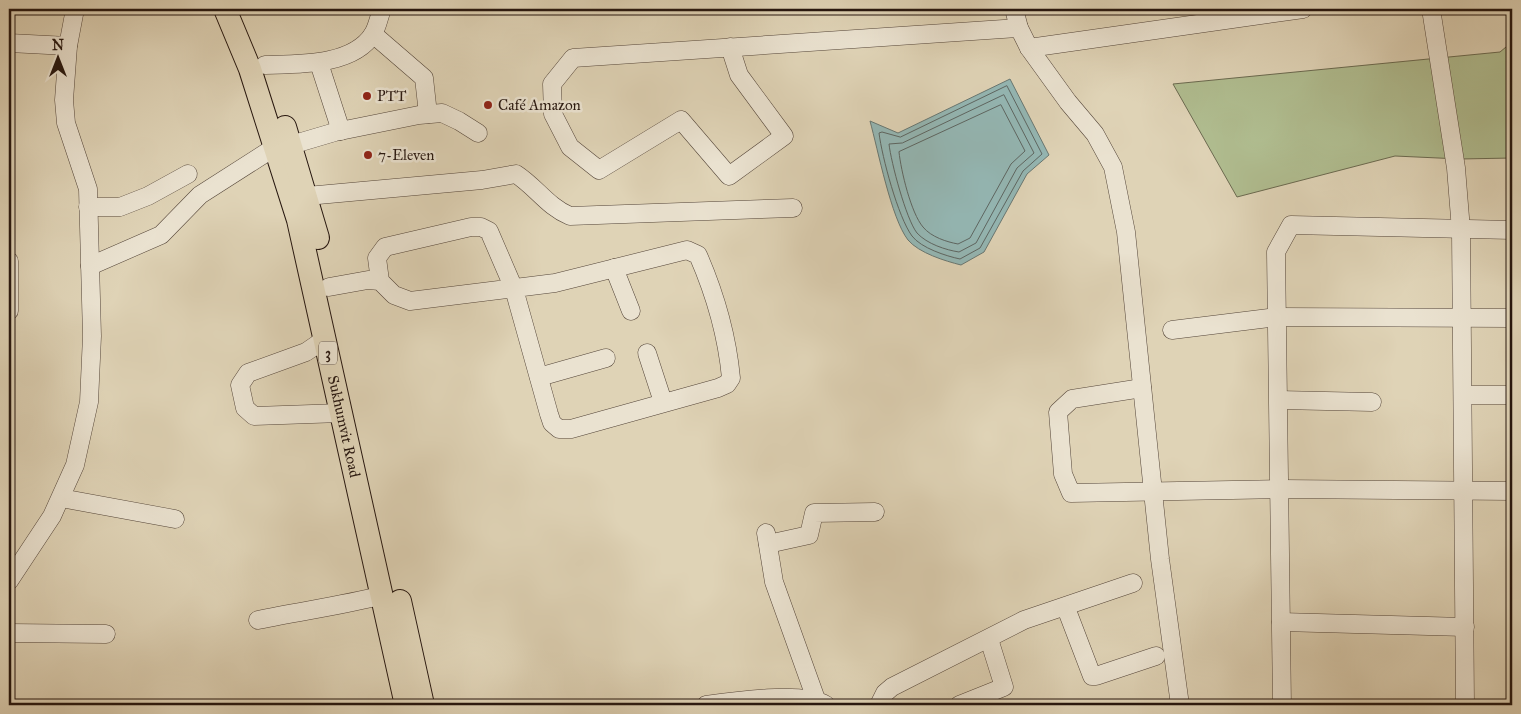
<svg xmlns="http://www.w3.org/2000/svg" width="1521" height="714" font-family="'IM FELL Great Primer',serif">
	<rect width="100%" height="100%" fill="#dfd3b6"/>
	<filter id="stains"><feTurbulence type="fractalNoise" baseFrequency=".004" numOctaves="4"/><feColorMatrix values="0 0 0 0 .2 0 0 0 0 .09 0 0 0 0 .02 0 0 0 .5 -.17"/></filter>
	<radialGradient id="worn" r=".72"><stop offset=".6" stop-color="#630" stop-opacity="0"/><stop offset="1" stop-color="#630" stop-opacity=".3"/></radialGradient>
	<path fill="#b0bd90" stroke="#6b6a50" d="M 1512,42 L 1512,158 L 1460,159 L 1395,156 L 1237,197 L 1173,84 L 1500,52 Z"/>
	<path fill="#94b7b4" stroke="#687772" d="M 1010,79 L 1049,155 L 1027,174 L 984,252 L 961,265 C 945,261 919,253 908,240 C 891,218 878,150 870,121 L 898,133 Z"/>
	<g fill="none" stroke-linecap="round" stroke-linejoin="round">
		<g stroke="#5d6662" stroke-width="1">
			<path d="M 1007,86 L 1042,154 L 1023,171 L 980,248 L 960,259 C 946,256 921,248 912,236 C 898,217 882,157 879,133 L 882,132 L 900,137 Z"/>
			<path d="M 1004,95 L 1034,153 L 1017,168 L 976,243 L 959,252 C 946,250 927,244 917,233 C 906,219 891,162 889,144 L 902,143 Z"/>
			<path d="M 1001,105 L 1025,151 L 1011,164 L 970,238 L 958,244 C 947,242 931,237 923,227 C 911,213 901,171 899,152 Z"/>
		</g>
		<defs>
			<g id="minor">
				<path d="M 1014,9 L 1019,28 L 1029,48 L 1068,102 L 1095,134 L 1113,167 L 1126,232 L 1160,559 L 1180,705"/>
				<path d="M 1431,9 L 1456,168 L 1461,230 L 1465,705"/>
				<path d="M 373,34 L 424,78 L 428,114"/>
				<path d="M 9,43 L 68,46"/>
				<path d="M 730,47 L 739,75 L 784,136 L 729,176 L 681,120 L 599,170 L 570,147 L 553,114 L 552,84 L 573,58 L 1019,28"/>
				<path d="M 1029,48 L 1303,9"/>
				<path d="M 319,63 L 341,131"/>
				<path d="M 265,65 C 298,64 353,66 373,34 C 377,28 379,17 382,9"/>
				<path d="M 291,145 L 335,132 L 419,115 L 442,113 L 459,121 L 478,133"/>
				<path d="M 307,196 L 482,180 L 516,174 C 536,187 548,207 570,216 L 793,208"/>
				<path d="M 88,207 L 120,207 L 148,196 L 188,174"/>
				<path d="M 9,261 L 9,311"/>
				<path d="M 90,266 L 161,235 L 200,195 L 275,147"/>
				<path d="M 614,268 L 631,311"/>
				<path d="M 329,287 L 368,280 L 380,281 L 394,295 L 410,301 L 555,283 L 687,250 L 698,255 C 715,294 727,335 731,378 L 727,384 L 718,388 L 571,429 L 559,429 L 552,423 L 549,414 L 514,289 L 489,231 L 481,227 L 471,227 L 385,247 L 377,258 L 380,281"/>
				<path d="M 1172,330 L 1277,317 L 1512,318"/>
				<path d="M 325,339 L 306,352 L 248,373 L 240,385 L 245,408 L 254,416 L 341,413"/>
				<path d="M 647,353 L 663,402"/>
				<path d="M 539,377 L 606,358"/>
				<path d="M 1142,388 L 1072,399 L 1058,412 L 1063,474 L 1071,493 L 1281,489 L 1512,491"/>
				<path d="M 1463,395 L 1512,395"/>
				<path d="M 1279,400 L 1372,402"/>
				<path d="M 61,498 L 175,519"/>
				<path d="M 766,533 L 774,582 L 817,702"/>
				<path d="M 768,544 L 809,535 L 814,513 L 875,512"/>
				<path d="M 9,581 L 52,516 L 75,465 L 89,402 L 92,336 L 88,189 L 66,123 L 64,100 L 68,46 L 75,9"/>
				<path d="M 1066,608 L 1092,676 L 1096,676 L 1156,656"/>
				<path d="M 258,620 C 300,611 341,606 383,595"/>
				<path d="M 1281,622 L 1465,627"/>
				<path d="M 9,633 L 106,634"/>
				<path d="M 706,705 C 733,701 803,691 826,705"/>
				<path d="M 879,705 L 885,693 L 892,687 L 1024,620 L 1133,583"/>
				<path d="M 959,705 L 1004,687 L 989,639"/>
				<path d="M 1282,705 L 1276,252 L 1291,225 L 1512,230"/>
			</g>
			<g id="major">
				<path id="s1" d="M 225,9 L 250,69 L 298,220 L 406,705"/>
				<path d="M 285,127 L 318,238"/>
				<path d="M 400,601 L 423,705"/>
			</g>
		</defs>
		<use href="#minor" stroke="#544539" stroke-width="19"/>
		<use href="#major" stroke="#26160f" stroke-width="24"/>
		<use href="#minor" stroke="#eae2d0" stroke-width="18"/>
		<use href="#major" stroke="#dfd3b6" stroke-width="22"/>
	</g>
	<g fill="#8f2418" stroke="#eae2d0" stroke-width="2">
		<circle cx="367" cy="96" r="5"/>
		<circle cx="488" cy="105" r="5"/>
		<circle cx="368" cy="155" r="5"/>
	</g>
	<g text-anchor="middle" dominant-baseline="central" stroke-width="5" stroke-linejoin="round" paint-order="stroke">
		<rect fill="#eae2d0" stroke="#615349" stroke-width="1" x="319" y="341.5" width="18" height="23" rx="4"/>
		<g font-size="14" font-weight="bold" fill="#26160f">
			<text x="328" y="353">3</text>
		</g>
		<g font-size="15" fill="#26160f" stroke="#eae2d0" text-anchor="start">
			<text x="377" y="96">PTT</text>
			<text x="498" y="105">Café Amazon</text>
			<text x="378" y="155">7-Eleven</text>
		</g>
		<g font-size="15" fill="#26160f" stroke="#eae2d0">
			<text stroke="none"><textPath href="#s1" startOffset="435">Sukhumvit Road</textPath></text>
		</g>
	</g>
	<rect width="1521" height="714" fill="none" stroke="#dfd3b6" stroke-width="30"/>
	<rect x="10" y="10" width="1501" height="694" fill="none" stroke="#26160f" stroke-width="2.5"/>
	<rect x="15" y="15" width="1491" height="684" fill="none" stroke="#26160f"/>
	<g transform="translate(58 58)" stroke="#eae2d0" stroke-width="4" paint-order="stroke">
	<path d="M0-4L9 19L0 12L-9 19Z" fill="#26160f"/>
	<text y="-8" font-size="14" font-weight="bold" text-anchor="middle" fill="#26160f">N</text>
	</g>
	<rect width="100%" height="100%" filter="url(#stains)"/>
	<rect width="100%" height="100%" fill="url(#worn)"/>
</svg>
